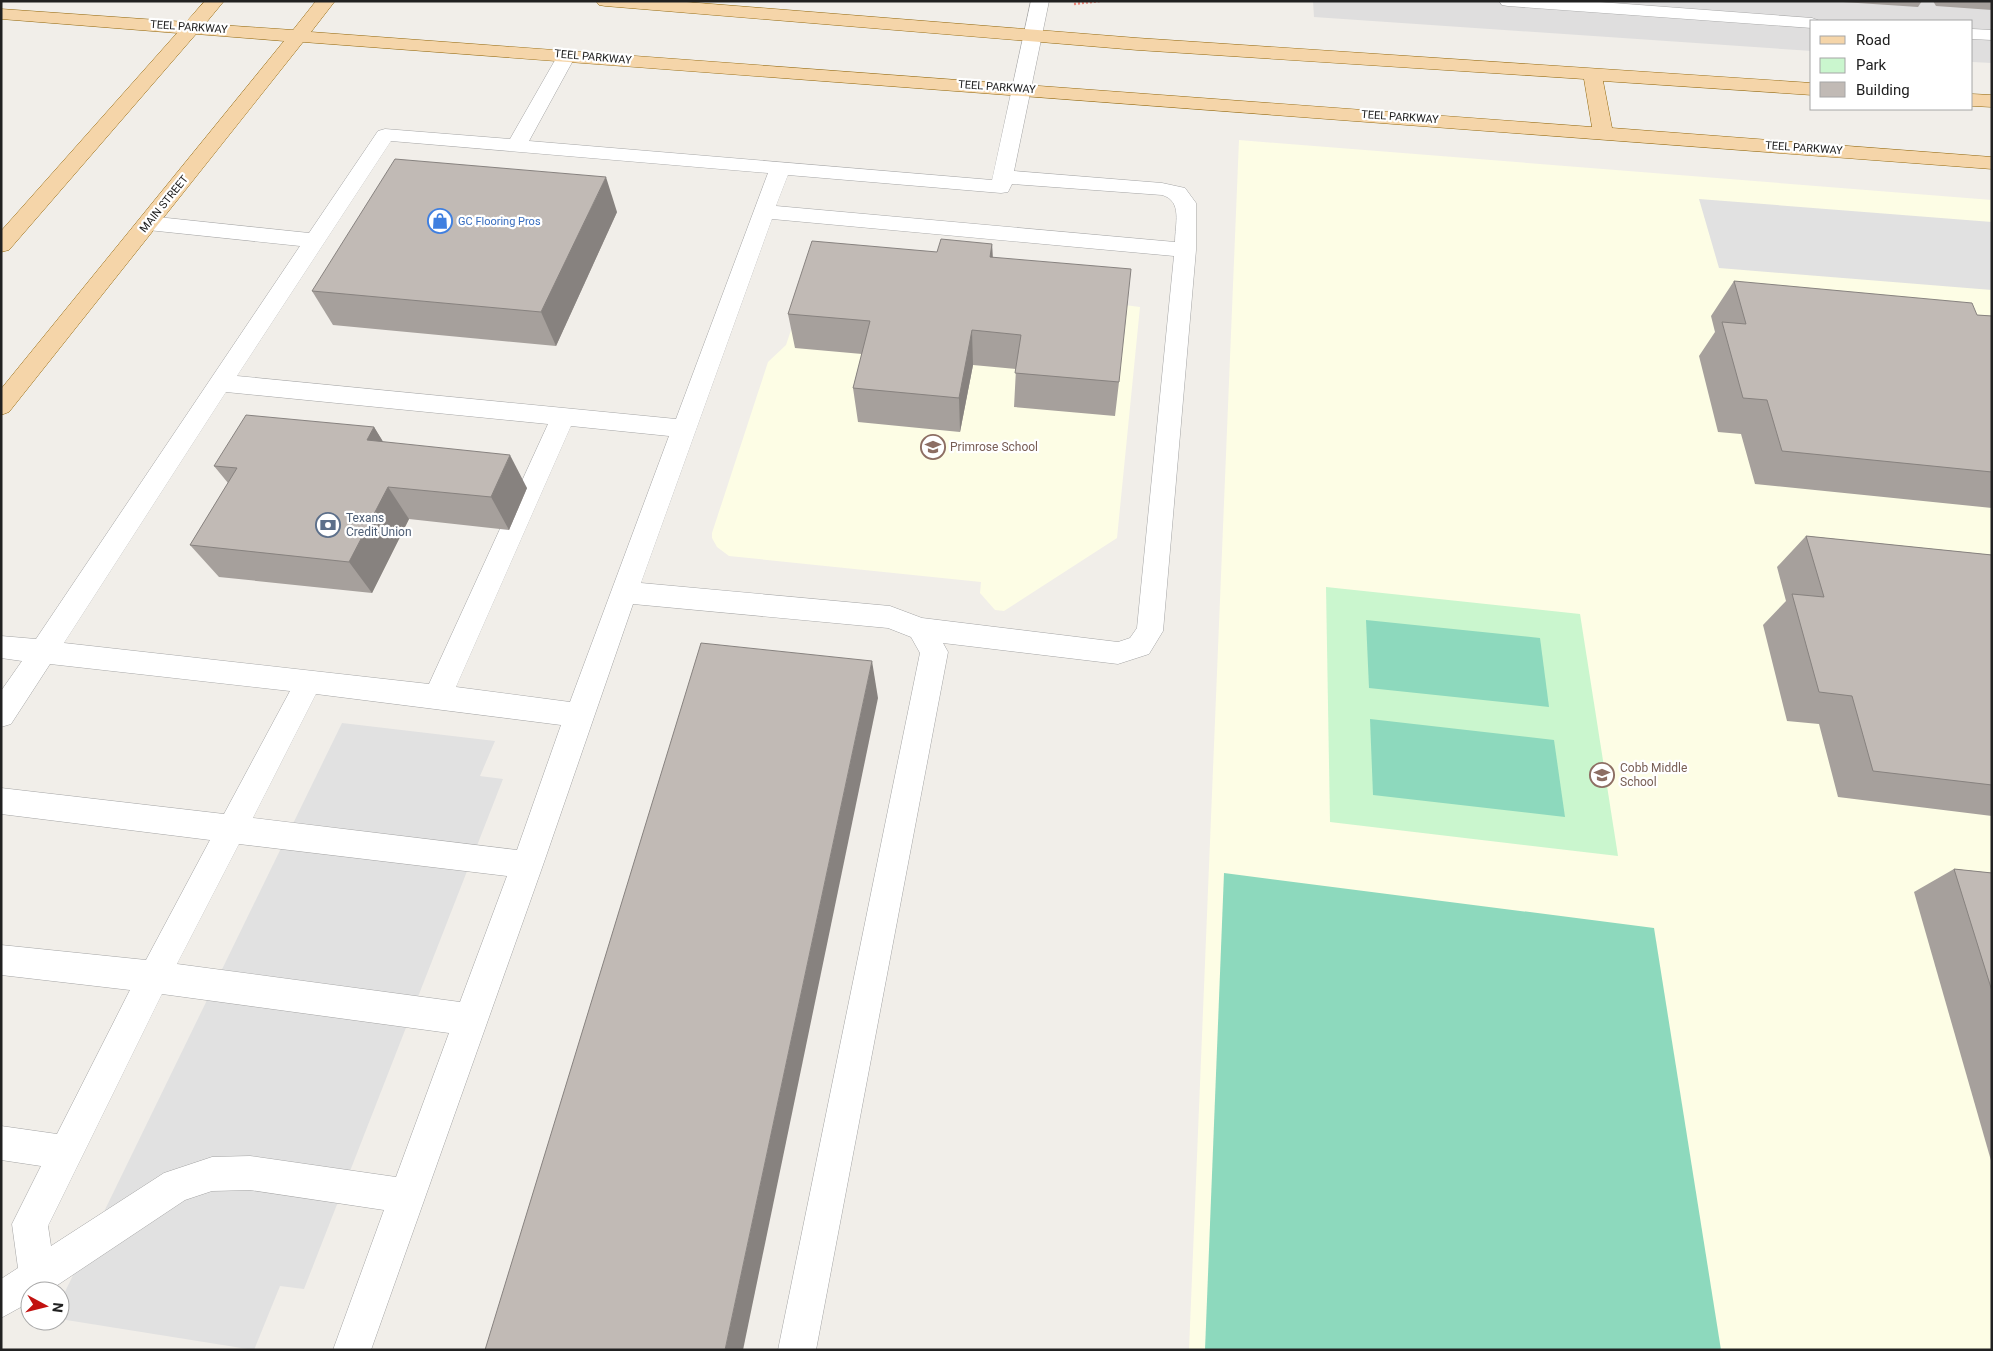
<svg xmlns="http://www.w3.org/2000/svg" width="1993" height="1351" font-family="Roboto,sans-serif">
	<rect width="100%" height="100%" fill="#f1eee9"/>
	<path fill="#dfdede" d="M 1313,1 L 1992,1 L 1992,63 L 1972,62 L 1972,21 L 1812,21 L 1812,51 L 1314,17 Z"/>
	<g fill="#fdfde5">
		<path d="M 1239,140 L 1992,200 L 1992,1350 L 1189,1350 Z"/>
		<path d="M 813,264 L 1140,307 L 1117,538 L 1004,611 L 995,610 L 980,593 L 981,582 L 729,556 L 717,547 L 712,538 L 712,533 L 768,362 L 786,345 Z"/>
	</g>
	<path fill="#caf6ce" d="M 1326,587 L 1580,614 L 1618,856 L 1330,822 Z"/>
	<g fill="#8dd9bd">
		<path d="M 1366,620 L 1540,638 L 1549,707 L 1369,688 Z"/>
		<path d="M 1370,719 L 1554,740 L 1565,817 L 1373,795 Z"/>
		<path d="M 1224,873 L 1654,928 L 1721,1350 L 1205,1350 Z"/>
	</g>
	<g fill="#e1e1e1">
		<path d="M 1699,199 L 1992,222 L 1992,290 L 1719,268 Z"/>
		<path d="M 342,723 L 495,741 L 480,776 L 503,779 L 304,1289 L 280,1286 L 254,1350 L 60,1319 L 60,1302 Z"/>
	</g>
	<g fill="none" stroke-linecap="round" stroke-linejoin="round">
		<defs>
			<g id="minor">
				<path d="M 1031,1 L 1049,1 L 1014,171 L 1162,183 L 1185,188 L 1196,203 L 1196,250 L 1163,631 L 1149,654 L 1118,664 L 943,643 L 948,652 L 816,1350 L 778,1350 L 920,653 L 911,637 L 888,628 L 633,604 L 543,865 L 371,1350 L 333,1350 L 384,1210 L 250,1190 L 212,1191 L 185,1200 L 50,1290 L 30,1291 L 30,1302 L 1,1318 L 1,1279 L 18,1268 L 12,1224 L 41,1166 L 1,1160 L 1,1126 L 57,1134 L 130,990 L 1,975 L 1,945 L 146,960 L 210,840 L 1,814 L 1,788 L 224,814 L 290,691 L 50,664 L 11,724 L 1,727 L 1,691 L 22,661 L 1,658 L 1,636 L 36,639 L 300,246 L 148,230 L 141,228 L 138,223 L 141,218 L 148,216 L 309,233 L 378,131 L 385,129 L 510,139 L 558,55 L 560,51 L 574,51 L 576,55 L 529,141 L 992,180 ZM 391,141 L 768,173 L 676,419 L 237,376 ZM 788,175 L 1001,193 L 1008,192 L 1012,184 L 1162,195 C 1183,201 1175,224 1175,242 L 776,206 ZM 772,219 L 1174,256 L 1137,628 L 1130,638 L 1118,642 L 922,618 L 890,606 L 641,583 ZM 226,392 L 548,424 L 429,684 L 64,643 ZM 571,426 L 669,436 L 570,702 L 456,687 ZM 316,694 L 561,725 L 517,850 L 253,818 ZM 239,844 L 507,876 L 460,1002 L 177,964 ZM 162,994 L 449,1033 L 396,1177 L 250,1156 L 212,1157 L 164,1173 L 51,1246 L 48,1226 Z"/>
				<path d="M 1499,1 L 1586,1 L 1812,18 L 1820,21 L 1812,21 L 1812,28 L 1508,6 L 1502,5 Z"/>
				<path d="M 1972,29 L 1992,30 L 1992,40 L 1972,39 Z"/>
			</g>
			<g id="major">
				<path d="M 205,1 L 224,1 L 205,24 L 293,30 L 316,1 L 335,1 L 311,32 L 1592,127 L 1584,79 L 1137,50 L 605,6 L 599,5 L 596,1 L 674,1 L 1137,38 L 1812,83 L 1812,95 L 1603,81 L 1612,128 L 1992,157 L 1992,169 L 303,42 L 9,412 L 1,415 L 1,389 L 284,41 L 196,34 L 9,250 L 1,252 L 1,231 L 177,33 L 1,19 L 1,9 L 186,22 Z"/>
				<path d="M 1972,94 L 1992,95 L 1992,107 L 1972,106 Z"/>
			</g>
		</defs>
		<use href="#minor" stroke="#a5a5a5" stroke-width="1"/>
		<use href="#major" stroke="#92670c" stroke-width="1"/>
		<path stroke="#f0887b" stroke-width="2.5" stroke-dasharray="2 2" stroke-linecap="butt" d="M 1074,4 L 1100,1"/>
		<use href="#minor" fill="#fff" fill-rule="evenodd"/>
		<use href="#major" fill="#f5d5a9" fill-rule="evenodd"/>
	</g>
	<g fill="#a6a09c">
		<path d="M 1843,1 L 1922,1 L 1918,7 L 1843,2 Z"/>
		<path d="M 1933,1 L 1992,1 L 1992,10 L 1936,6 Z"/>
		<path d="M 617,212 L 556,346 L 333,325 L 312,291 Z"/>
		<path d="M 992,244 L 993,257 L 1119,382 L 1115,416 L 1014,407 L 1016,369 L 973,365 L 960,432 L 858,422 L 853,388 L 862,354 L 795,348 L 788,314 L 937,252 Z"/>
		<path d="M 1734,281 L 1977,315 L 1992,316 L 1992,508 L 1755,484 L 1741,434 L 1718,432 L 1699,356 L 1715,332 L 1711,316 Z"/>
		<path d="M 374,427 L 383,442 L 527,488 L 509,530 L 409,519 L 372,593 L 219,577 L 190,545 L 228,483 L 214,466 Z"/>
		<path d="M 1806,536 L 1992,555 L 1992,816 L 1838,797 L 1819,724 L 1787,721 L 1763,625 L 1786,601 L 1777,567 Z"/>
		<path d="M 1954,869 L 1992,873 L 1992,1164 L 1914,892 Z"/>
	</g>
	<g fill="#87827f">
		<path d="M 606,177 L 617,212 L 556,346 L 541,312 Z"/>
		<path d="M 992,244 L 993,279 L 990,257 Z"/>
		<path d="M 972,330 L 973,365 L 960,432 L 959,398 Z"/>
		<path d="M 374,427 L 395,461 L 367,440 Z"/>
		<path d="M 510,455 L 527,488 L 509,530 L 491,497 Z"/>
		<path d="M 388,487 L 409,519 L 372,593 L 349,562 Z"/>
		<path d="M 872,661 L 878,698 L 743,1350 L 725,1350 Z"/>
	</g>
	<g fill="#c1bab5" stroke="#87827f">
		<path d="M 395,159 L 606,177 L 541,312 L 312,291 Z"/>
		<path d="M 941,239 L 992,244 L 990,257 L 1131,269 L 1119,382 L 1015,373 L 1021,335 L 972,330 L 959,398 L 853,388 L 870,321 L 788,314 L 812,241 L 937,252 Z"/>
		<path d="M 1734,281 L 1972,303 L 1977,315 L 1992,316 L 1992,472 L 1782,451 L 1767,400 L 1743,398 L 1722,322 L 1746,324 Z"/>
		<path d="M 246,415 L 374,427 L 367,440 L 510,455 L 491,497 L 388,487 L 349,562 L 190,545 L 237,468 L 214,466 Z"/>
		<path d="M 1806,536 L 1992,555 L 1992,785 L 1873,771 L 1852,696 L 1819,692 L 1792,594 L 1824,597 Z"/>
		<path d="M 701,643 L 872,661 L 725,1350 L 485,1350 Z"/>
		<path d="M 1954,869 L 1992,873 L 1992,991 Z"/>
	</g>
	<defs>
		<symbol id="shop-ring" viewBox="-11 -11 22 22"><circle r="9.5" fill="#fff" stroke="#3f7fe0" stroke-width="1.5"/><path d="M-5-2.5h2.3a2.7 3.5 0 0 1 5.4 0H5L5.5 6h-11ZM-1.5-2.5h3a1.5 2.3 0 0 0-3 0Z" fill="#3f7fe0"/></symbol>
		<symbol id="school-ring" viewBox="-11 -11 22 22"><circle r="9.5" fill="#fff" stroke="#8d6e63" stroke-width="1.5"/><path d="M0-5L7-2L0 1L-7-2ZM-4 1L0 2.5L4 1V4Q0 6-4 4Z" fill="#8d6e63"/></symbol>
		<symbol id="bank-ring" viewBox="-11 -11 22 22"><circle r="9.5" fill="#fff" stroke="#5c6f8a" stroke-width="1.5"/><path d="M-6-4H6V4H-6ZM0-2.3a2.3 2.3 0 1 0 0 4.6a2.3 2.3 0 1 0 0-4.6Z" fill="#5c6f8a"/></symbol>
	</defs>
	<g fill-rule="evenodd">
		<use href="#shop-ring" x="426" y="207" width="28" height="28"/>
		<use href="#school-ring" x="919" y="433" width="28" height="28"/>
		<use href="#bank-ring" x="314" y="511" width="28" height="28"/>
		<use href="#school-ring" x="1588" y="761" width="28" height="28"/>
	</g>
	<g text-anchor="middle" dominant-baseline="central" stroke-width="4.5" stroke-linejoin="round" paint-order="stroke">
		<g font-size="11" fill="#212121" stroke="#fff">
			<text transform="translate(189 27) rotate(4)">TEEL PARKWAY</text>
			<text transform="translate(593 57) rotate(5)">TEEL PARKWAY</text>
			<text transform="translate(997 87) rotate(4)">TEEL PARKWAY</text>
			<text transform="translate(1400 117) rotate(4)">TEEL PARKWAY</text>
			<text transform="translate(1804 148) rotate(4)">TEEL PARKWAY</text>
			<text transform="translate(164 204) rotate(-51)">MAIN STREET</text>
		</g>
		<g font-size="11" fill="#366cbe" stroke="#fff" text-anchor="start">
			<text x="458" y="221">GC Flooring Pros</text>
		</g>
		<g font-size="12" fill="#785e54" stroke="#fff" text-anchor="start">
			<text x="950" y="447">Primrose School</text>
			<text x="1620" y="768">Cobb Middle<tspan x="1620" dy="14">School</tspan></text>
		</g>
		<g font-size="12" fill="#4e5e75" stroke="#fff" text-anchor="start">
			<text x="346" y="518">Texans<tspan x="346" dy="14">Credit Union</tspan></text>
		</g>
	</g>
	<rect width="1993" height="1351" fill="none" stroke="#212121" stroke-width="5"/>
	<rect x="1810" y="20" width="162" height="90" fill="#ffffff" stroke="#a6a6a6"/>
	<rect x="1820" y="36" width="25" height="8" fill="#f5d5a9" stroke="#a6a6a6"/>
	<text x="1856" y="45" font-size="15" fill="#212121">Road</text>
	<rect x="1820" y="58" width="25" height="15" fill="#caf6ce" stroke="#a6a6a6"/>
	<text x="1856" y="70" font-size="15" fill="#212121">Park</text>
	<rect x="1820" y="82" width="25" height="15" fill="#c1bab5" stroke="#a6a6a6"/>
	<text x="1856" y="95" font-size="15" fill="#212121">Building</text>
	<g transform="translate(45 1306) rotate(97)"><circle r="24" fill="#ffffff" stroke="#a6a6a6"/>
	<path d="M0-4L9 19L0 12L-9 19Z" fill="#c21210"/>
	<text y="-8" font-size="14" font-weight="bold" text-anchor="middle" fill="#212121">N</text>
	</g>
</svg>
